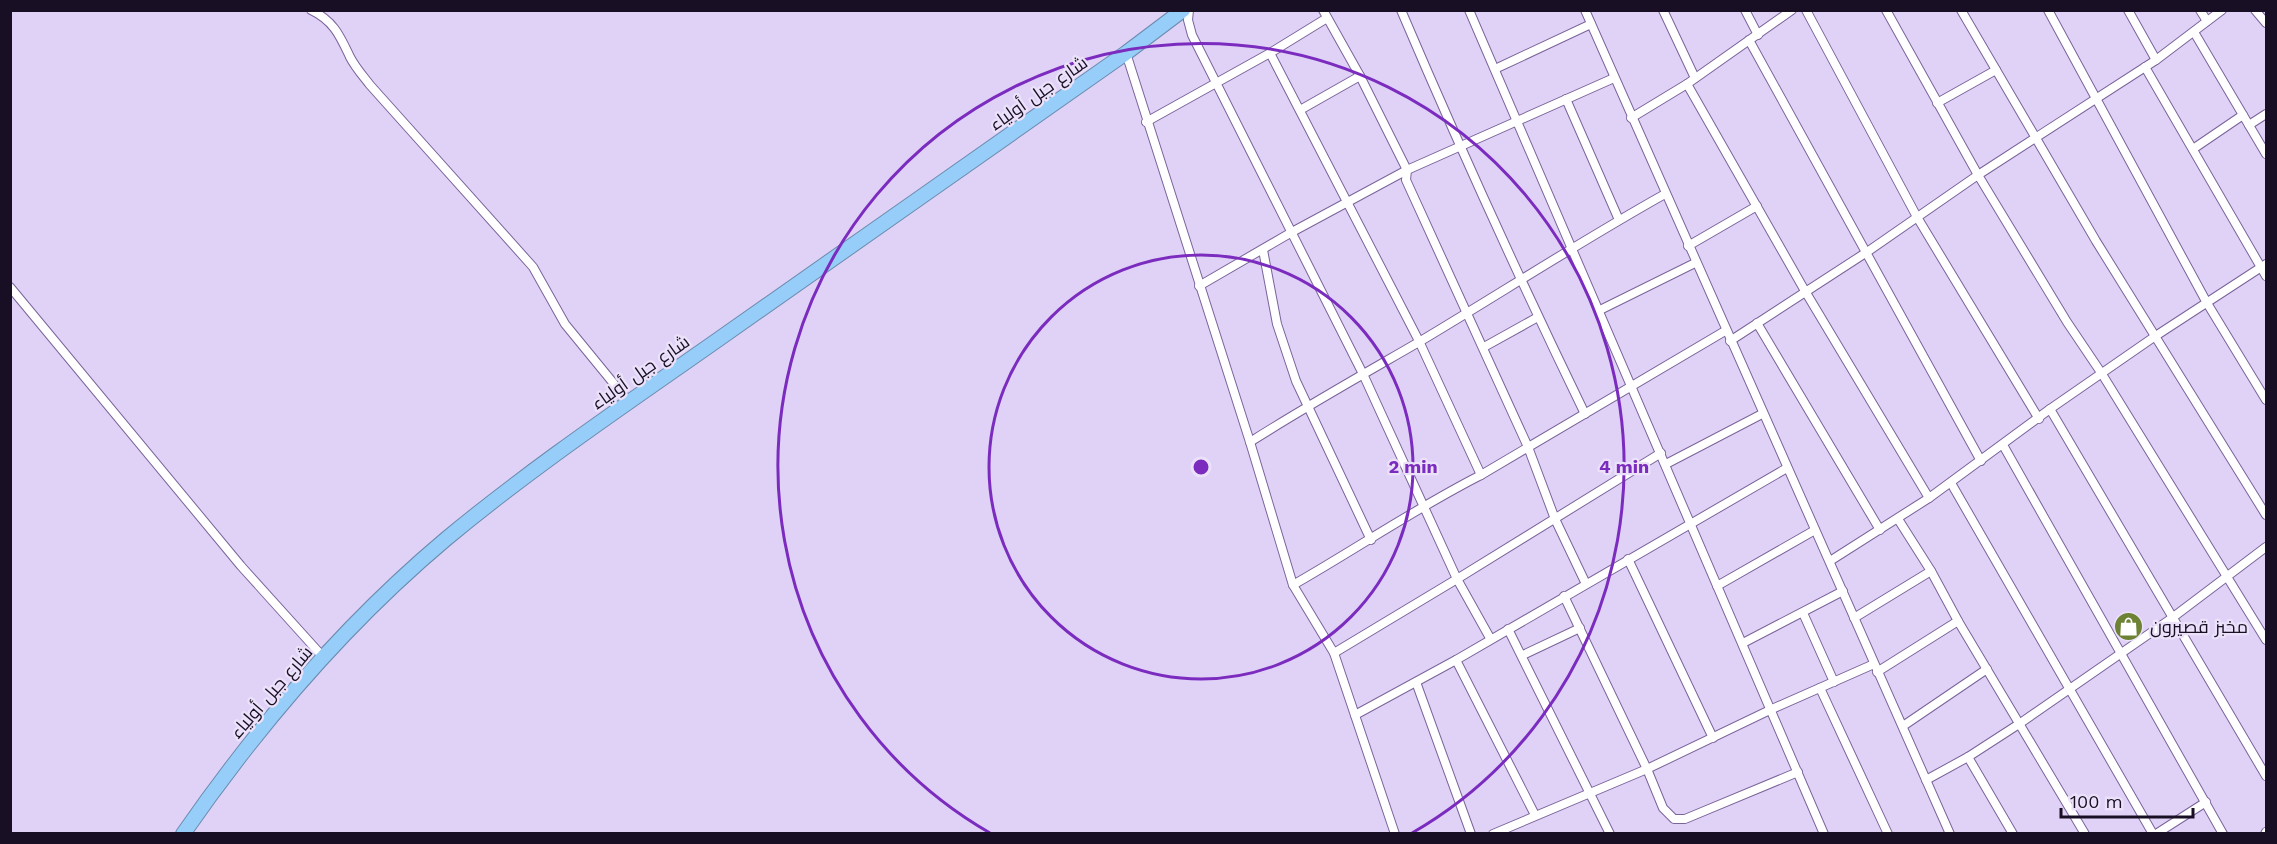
<svg xmlns="http://www.w3.org/2000/svg" width="2277" height="844" font-family="'Work Sans',Cairo,sans-serif">
	<rect width="100%" height="100%" fill="#e0d2f7"/>
	<g fill="none" stroke-linecap="round" stroke-linejoin="round">
		<defs>
			<g id="street">
				<path d="M 311,10 C 334,21 340,36 350,57 C 355,67 363,76 370,85 L 533,267 L 565,324 L 628,401"/>
				<path d="M 1189,10 L 1188,20 L 1192,35 L 1363,374 L 1457,579 L 1490,638"/>
				<path d="M 1323,10 L 1360,76 L 1407,170 L 1406,180 L 1528,447 L 1555,519 L 1586,584"/>
				<path d="M 1401,10 C 1459,146 1520,280 1585,414"/>
				<path d="M 1469,10 L 1824,834"/>
				<path d="M 1585,10 L 1950,834"/>
				<path d="M 1663,10 L 1695,78"/>
				<path d="M 1745,10 L 1758,35"/>
				<path d="M 1806,10 L 1917,217 L 2039,419"/>
				<path d="M 1886,10 L 1978,175 L 2067,322 L 2102,374 L 2266,640"/>
				<path d="M 1961,10 L 2096,241 L 2266,515"/>
				<path d="M 2048,10 L 2207,303 L 2266,400"/>
				<path d="M 2128,10 L 2156,60"/>
				<path d="M 2200,10 L 2207,21"/>
				<path d="M 2255,10 L 2266,23"/>
				<path d="M 2194,32 L 2266,154"/>
				<path d="M 1749,40 L 1981,461"/>
				<path d="M 1126,53 L 1250,442 L 1293,585 L 1334,653 L 1395,834"/>
				<path d="M 1270,53 L 1419,341 L 1481,475"/>
				<path d="M 2145,67 L 2266,276"/>
				<path d="M 1495,69 L 1591,24"/>
				<path d="M 1687,84 L 1805,291 L 1929,498"/>
				<path d="M 1566,99 L 1619,220"/>
				<path d="M 1937,103 L 1996,70"/>
				<path d="M 1300,110 L 1360,76"/>
				<path d="M 1631,118 L 1687,84 L 1792,10"/>
				<path d="M 1146,122 L 1270,53 L 1327,18"/>
				<path d="M 2249,125 L 2266,114"/>
				<path d="M 2193,149 L 2243,115"/>
				<path d="M 1688,246 L 1757,206"/>
				<path d="M 1263,250 L 1277,324 L 1296,381 L 1371,540"/>
				<path d="M 1199,286 L 1292,232 L 1407,170 L 1614,78"/>
				<path d="M 10,287 L 241,566 L 324,658"/>
				<path d="M 1600,310 L 1695,263"/>
				<path d="M 1757,323 L 1880,530"/>
				<path d="M 1730,341 L 1867,252 L 1978,175 L 2156,60 L 2222,10"/>
				<path d="M 1484,347 L 1538,317"/>
				<path d="M 2050,409 L 2266,776"/>
				<path d="M 1250,442 C 1305,407 1362,375 1419,342 C 1501,293 1581,241 1665,194"/>
				<path d="M 2003,445 L 2223,834"/>
				<path d="M 1666,464 L 1762,414"/>
				<path d="M 1951,483 L 2153,834"/>
				<path d="M 1898,519 L 1931,571 L 1958,621 L 2085,834"/>
				<path d="M 1628,559 L 1713,738"/>
				<path d="M 1830,561 L 1929,498 L 2050,409 L 2154,337 L 2266,264"/>
				<path d="M 1293,585 C 1356,549 1416,508 1481,475 L 1725,331"/>
				<path d="M 1717,586 L 1815,530"/>
				<path d="M 1564,596 L 1647,769 L 1663,808 L 1674,819 L 1685,819 L 1798,772"/>
				<path d="M 1803,613 L 1834,682"/>
				<path d="M 1854,618 L 1931,571"/>
				<path d="M 1508,629 L 1610,834"/>
				<path d="M 1743,643 L 1843,591"/>
				<path d="M 1334,653 L 1457,579 L 1661,453"/>
				<path d="M 1523,655 L 1580,628"/>
				<path d="M 1456,660 L 1535,815"/>
				<path d="M 1877,672 L 1958,621"/>
				<path d="M 1416,682 L 1471,834"/>
				<path d="M 1820,688 L 1888,834"/>
				<path d="M 1355,715 L 1456,660 L 1787,468"/>
				<path d="M 1903,726 L 1987,669"/>
				<path d="M 1968,757 L 2013,834"/>
				<path d="M 1926,780 L 1968,757 L 2019,724 L 2172,618 L 2266,547"/>
				<path d="M 1493,834 L 1647,769 L 1772,709 L 1874,664"/>
				<path d="M 2156,834 L 2206,802"/>
				<path d="M 2265,834 L 2266,832"/>
			</g>
			<path id="highway" d="M 183,834 C 258,726 346,623 446,539 C 535,465 631,401 726,334 C 859,240 993,147 1126,53 L 1183,10"/>
		</defs>
		<use href="#street" stroke="#7a649a" stroke-width="10"/>
		<use href="#highway" stroke="#6b8bae" stroke-width="16"/>
		<use href="#street" stroke="#fff" stroke-width="8"/>
		<use href="#highway" stroke="#97cef9" stroke-width="14"/>
	</g>
	<g fill="none" stroke="#7b2cbf" stroke-width="3">
		<circle cx="1201" cy="467" r="212"/>
		<path d="M990 833A423 423 0 1 1 1412 833"/>
	</g>
	<defs>
		<symbol id="shop-disc" viewBox="-11 -11 22 22"><circle r="9.5" fill="#6d8234" stroke="#ebe2fa"/><path d="M-5-2.5h2.3a2.7 3.5 0 0 1 5.4 0H5L5.5 6h-11ZM-1.5-2.5h3a1.5 2.3 0 0 0-3 0Z" fill="#fff"/></symbol>
	</defs>
	<g fill-rule="evenodd">
		<use href="#shop-disc" x="2112" y="610" width="33" height="33"/>
	</g>
	<g text-anchor="middle" dominant-baseline="central" stroke-width="4.5" stroke-linejoin="round" paint-order="stroke">
		<g font-size="18" fill="#180f24" stroke="#ebe2fa">
			<text transform="translate(1038 93) rotate(-35)">شارع جبل أولياء</text>
			<text transform="translate(640 372) rotate(-35)">شارع جبل أولياء</text>
			<text transform="translate(271 692) rotate(-49)">شارع جبل أولياء</text>
		</g>
		<g font-size="18" fill="#180f24" stroke="#ebe2fa" text-anchor="start">
			<text x="2150" y="626">مخبز قصيرون</text>
		</g>
	</g>
	<circle cx="1201" cy="467" r="9" fill="#7b2cbf" stroke="#ebe2fa" stroke-width="3"/>
	<g font-size="18" text-anchor="middle" font-weight="bold" fill="#7b2cbf" stroke="#ebe2fa" stroke-width="4.5" stroke-linejoin="round" paint-order="stroke">
		<text x="1413" y="473">2 min</text>
		<text x="1624" y="473">4 min</text>
	</g>
	<rect width="2277" height="844" fill="none" stroke="#180f24" stroke-width="24"/>
	<path d="M2061 808v9h132v-9" fill="none" stroke="#180f24" stroke-width="3"/>
	<text x="2070" y="808" font-size="18" fill="#180f24" stroke="#ebe2fa" stroke-width="4.5" paint-order="stroke">100 m</text>
</svg>
